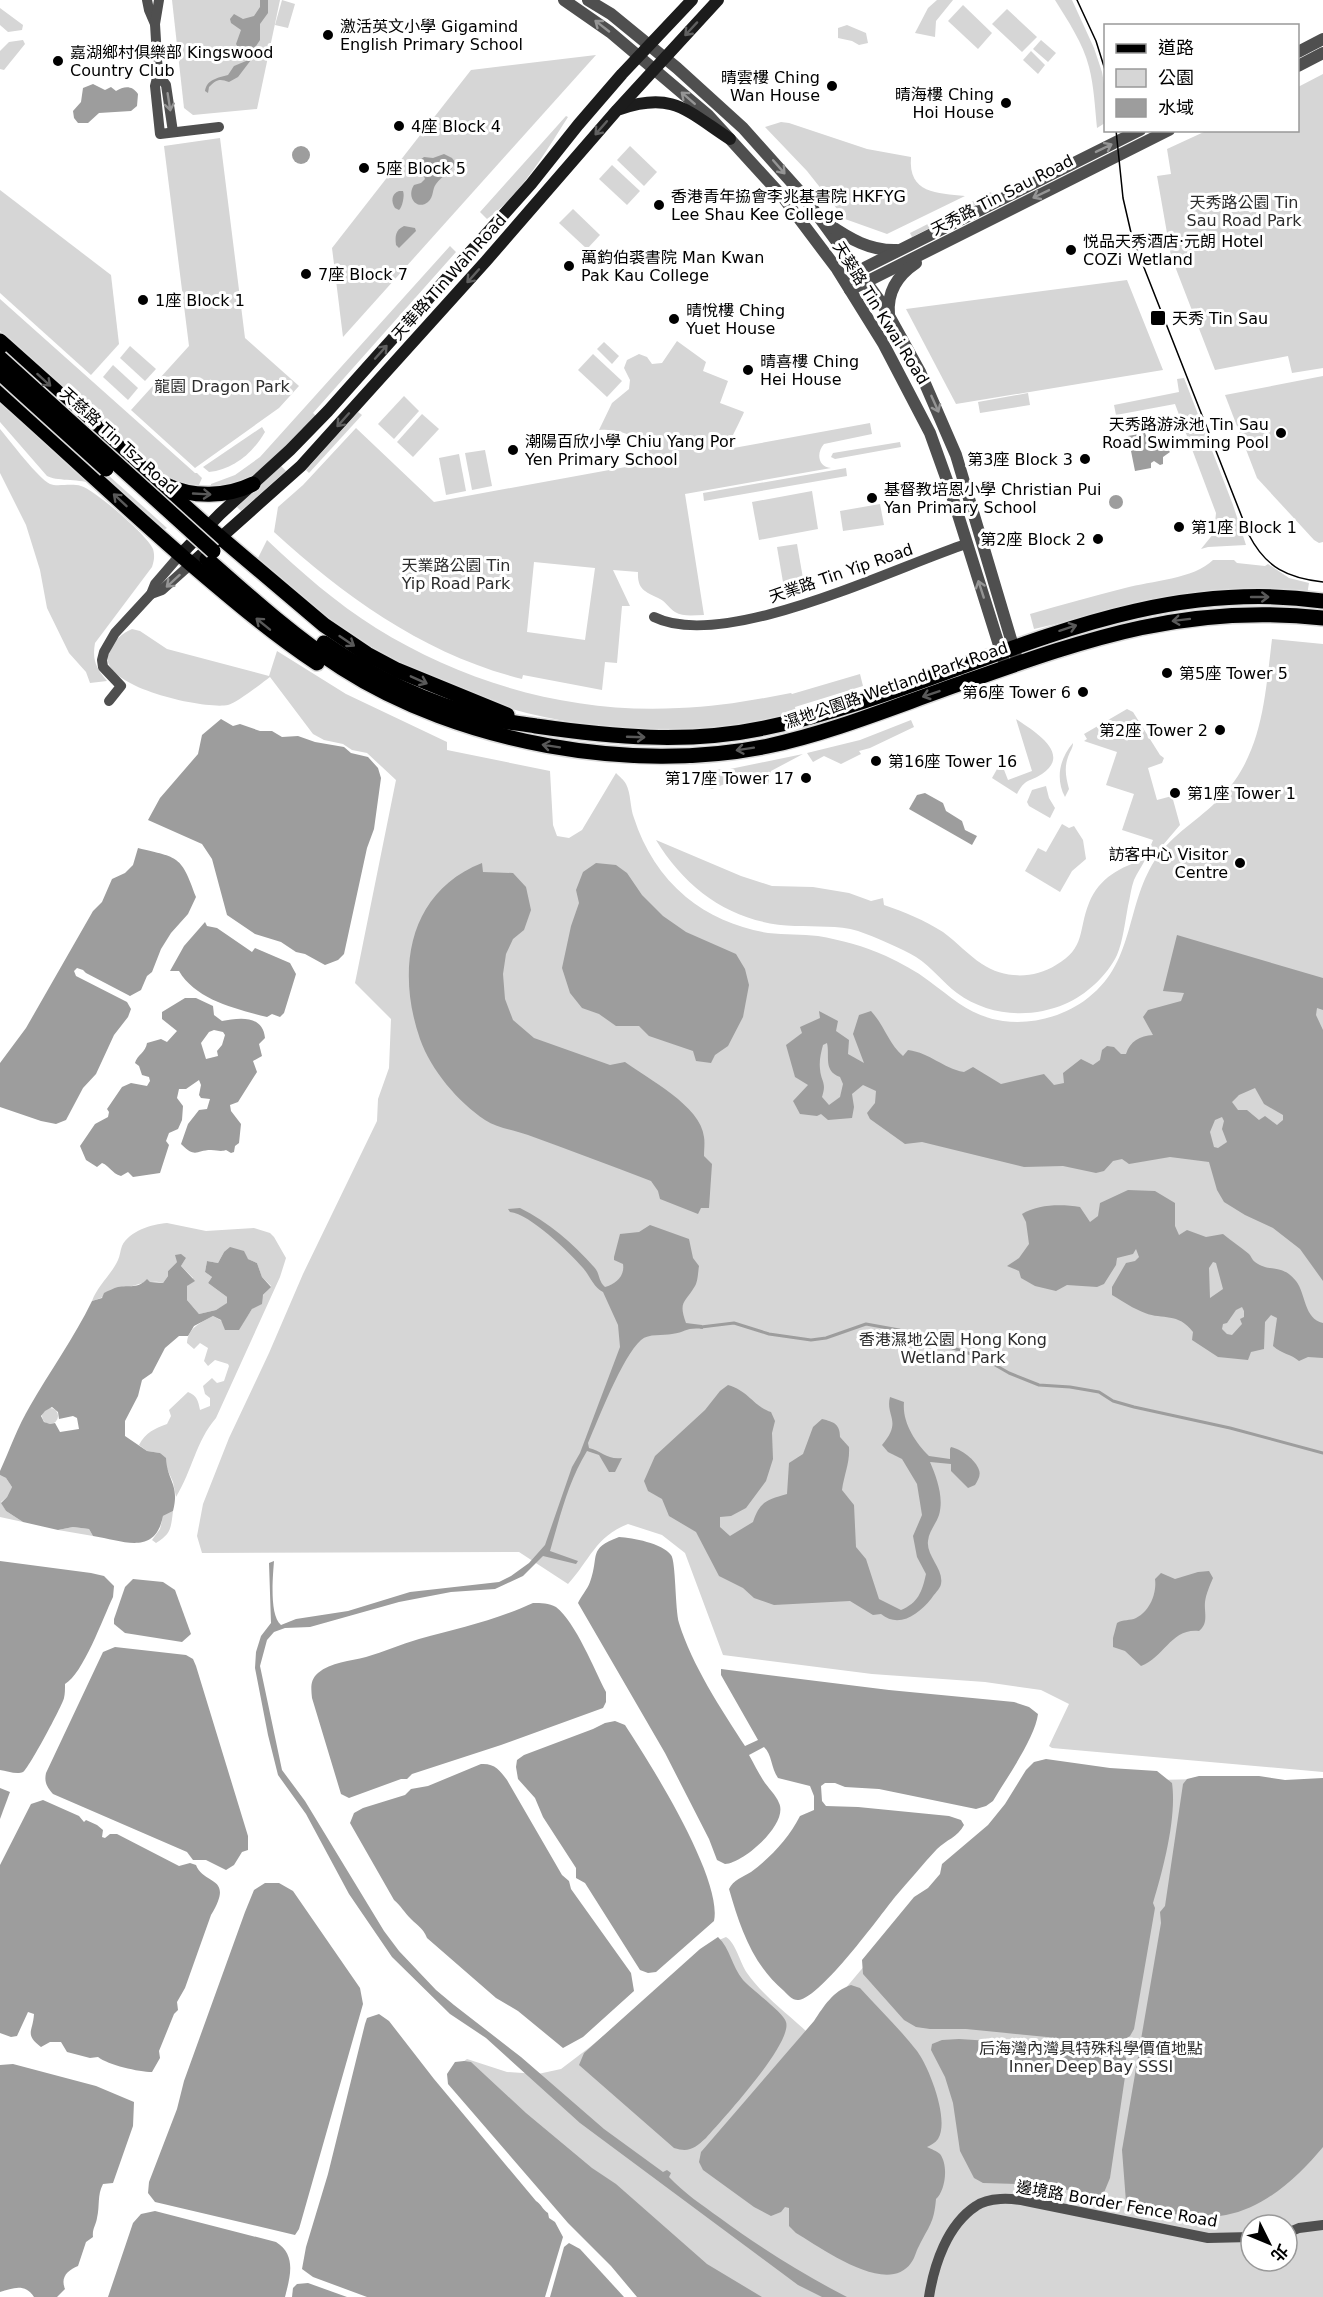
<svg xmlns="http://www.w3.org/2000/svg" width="1323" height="2297" font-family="'DejaVu Sans','Noto Sans TC',sans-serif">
	<rect width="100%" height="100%" fill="#fff"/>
	<g fill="#d6d6d6" fill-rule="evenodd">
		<path d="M 172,0 L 280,0 L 257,109 L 193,115 L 184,108 Z"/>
		<path d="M 282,0 L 295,4 L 288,28 L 275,25 Z"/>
		<path d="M 937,0 L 953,0 L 936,21 L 935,37 L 915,33 L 928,8 Z"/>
		<path d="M 1055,0 L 1072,0 L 1094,48 L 1102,72 L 1105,89 L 1105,123 L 1097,128 C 1095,108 1094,86 1089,67 C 1083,43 1068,21 1055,0 Z"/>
		<path d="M 963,5 L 992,33 L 978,49 L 948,21 Z"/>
		<path d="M 0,8 L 23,25 L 22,30 L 8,32 L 0,25 Z"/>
		<path d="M 1007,9 L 1037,37 L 1022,52 L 992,24 Z"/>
		<path d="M 847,25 L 866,33 L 868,43 L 859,45 L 852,41 L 838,38 L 838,28 Z"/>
		<path d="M 23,40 L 25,44 L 4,70 L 0,69 L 0,51 L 9,42 Z"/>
		<path d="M 1041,40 L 1056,53 L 1048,62 L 1033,49 Z"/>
		<path d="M 1031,51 L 1045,65 L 1038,74 L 1023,60 Z"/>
		<path d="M 596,55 L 343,337 L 332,248 L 471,70 Z"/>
		<path d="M 1323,74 L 1323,368 L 1292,373 L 1288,356 L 1215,370 L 1171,256 L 1157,176 L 1171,174 L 1167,149 L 1206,131 L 1298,130 L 1298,87 Z"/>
		<path d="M 566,116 L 568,117 C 544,154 523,192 487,219 L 480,212 Z"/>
		<path d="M 781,122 L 789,123 L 867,149 L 911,157 C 908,194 937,193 965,196 L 887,234 L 845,219 L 807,171 L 765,127 Z"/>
		<path d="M 220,138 L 245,338 L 299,386 L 279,408 L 195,468 L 131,410 L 189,346 L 164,146 Z"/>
		<path d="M 630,146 L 657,172 L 644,186 L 617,160 Z"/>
		<path d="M 612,165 L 640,191 L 627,205 L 599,179 Z"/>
		<path d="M 0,190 L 111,275 L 119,344 L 91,375 L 0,293 Z"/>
		<path d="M 991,192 L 993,196 L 912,237 L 910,233 Z"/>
		<path d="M 573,209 L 600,235 L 587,249 L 559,223 Z"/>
		<path d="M 450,246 L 456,252 L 313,413 L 316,416 L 310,422 C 291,441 271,466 247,479 C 236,485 223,486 211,488 L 211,484 L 235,475 L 260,457 Z"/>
		<path d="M 1127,280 L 1163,370 L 956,404 L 906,309 Z"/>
		<path d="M 0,299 L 195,473 L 197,473 L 202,478 L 198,487 L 178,483 L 153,469 L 0,331 Z"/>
		<path d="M 677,341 L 706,362 L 703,371 L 728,381 L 720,403 L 744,412 C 741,420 728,443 728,449 L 870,423 L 872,434 L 824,444 C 816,453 818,467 831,468 L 685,494 L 704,615 C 694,615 683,617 675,612 C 669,608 666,602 660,599 C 647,592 637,591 638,572 L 613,570 L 630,606 L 622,606 L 617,663 L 605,662 L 602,690 L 523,675 L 522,679 C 426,655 346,598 274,532 L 278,507 L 303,485 L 356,428 L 434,502 L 653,462 C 645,439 623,428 599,430 L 612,403 L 629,389 L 630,380 L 624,368 L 627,360 L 639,354 L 647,357 L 652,364 L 662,363 ZM 534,562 L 595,568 L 585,640 L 527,632 Z"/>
		<path d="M 604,342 L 619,356 L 612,364 L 597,349 Z"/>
		<path d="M 130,346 L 156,369 L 145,381 L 120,358 Z"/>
		<path d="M 593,354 L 622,381 L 607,397 L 578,370 Z"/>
		<path d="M 113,365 L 138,388 L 128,400 L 103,377 Z"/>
		<path d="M 1323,376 L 1323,542 L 1319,543 L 1314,540 L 1257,478 L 1225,395 Z"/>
		<path d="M 0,378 L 167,528 L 162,531 L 0,385 Z"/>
		<path d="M 1184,378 L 1233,505 L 1246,545 L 1208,547 L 1201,549 L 1214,533 L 1216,513 L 1175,404 L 1116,415 L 1114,405 L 1179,392 L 1177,379 Z"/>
		<path d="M 1028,393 L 1030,405 L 980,413 L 978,402 Z"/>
		<path d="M 404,396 L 419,411 L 394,439 L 378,424 Z"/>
		<path d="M 0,401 L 91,483 C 77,479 56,481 47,476 L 0,422 Z"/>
		<path d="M 358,412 L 362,415 L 309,473 L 306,470 Z"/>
		<path d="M 422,414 L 439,429 L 413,457 L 397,442 Z"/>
		<path d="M 262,427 L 265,432 C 253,453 233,470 209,472 L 203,467 Z"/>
		<path d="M 0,429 C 10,441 38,478 50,484 C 57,487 71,483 81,486 C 95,490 148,536 153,549 C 155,556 154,561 152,567 L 95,643 C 92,660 96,668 107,681 L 90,683 L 86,672 L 69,653 L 47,608 L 40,570 L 26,525 L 0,473 Z"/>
		<path d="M 900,442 L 901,447 L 835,459 L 831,457 L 833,453 Z"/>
		<path d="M 485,450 L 492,486 L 472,490 L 465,453 Z"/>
		<path d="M 459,454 L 466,491 L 446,495 L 439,458 Z"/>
		<path d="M 281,466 L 286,471 L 241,511 L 237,507 Z"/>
		<path d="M 846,468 L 847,476 L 704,501 L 703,493 Z"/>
		<path d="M 812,491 L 818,529 L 759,540 L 752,502 Z"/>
		<path d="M 880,504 L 884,525 L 843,531 L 840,511 Z"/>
		<path d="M 267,540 C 301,572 336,603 376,628 C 466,684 573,714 679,708 C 717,707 754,700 791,693 L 792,694 L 860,674 L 863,686 L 795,707 L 796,712 C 645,752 483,722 352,637 C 318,614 288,585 258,558 Z"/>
		<path d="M 797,544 L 804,584 L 784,588 L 777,547 Z"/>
		<path d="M 1213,560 L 1234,560 L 1237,563 L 1265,566 L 1268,564 L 1289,578 L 1309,583 L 1307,595 L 1095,615 L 1034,629 L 1030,614 C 1061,605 1093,596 1125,588 C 1151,581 1194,579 1213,560 Z"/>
		<path d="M 132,629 L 140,631 L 167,649 L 269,676 L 277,651 L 346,694 L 447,742 L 447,750 L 550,771 L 553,825 L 557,836 L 569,838 L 582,830 L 616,773 C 619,776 624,780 626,784 C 631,793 630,808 634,818 C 644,849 661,876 686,897 C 709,916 738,928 768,933 C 785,935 802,934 818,936 C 841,940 864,946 886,956 C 901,963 916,971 929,981 C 955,1000 970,1016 1003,1021 C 1031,1025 1061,1017 1084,1001 C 1136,964 1124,909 1155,860 C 1172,834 1199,820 1220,798 C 1263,755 1265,696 1272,639 L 1323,644 L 1323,1772 L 1052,1748 L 1049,1746 L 1069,1704 L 1041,1690 L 985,1682 L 872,1674 L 723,1655 L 685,1553 L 662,1535 L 628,1524 C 595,1537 590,1560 568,1584 L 519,1552 L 202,1553 L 197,1536 L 203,1504 L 229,1438 L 269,1353 L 303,1274 L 377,1121 L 378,1099 L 389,1068 L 391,1019 L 355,983 L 396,780 L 367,753 L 352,750 L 343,744 L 324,740 L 313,734 L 270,677 C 262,683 235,704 228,705 C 204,710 93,686 109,651 C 114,641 122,633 132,629 Z"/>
		<path d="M 1127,709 L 1133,712 L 1160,755 L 1164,758 L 1162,763 L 1148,768 L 1157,800 L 1172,796 L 1180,825 L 1151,859 L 1145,860 C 1142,866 1137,873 1134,880 C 1131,888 1130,898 1128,906 C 1125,922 1123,941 1117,955 C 1107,976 1086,995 1065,1004 C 1030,1019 988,1016 957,993 C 943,983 932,967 916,957 C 901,948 875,937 858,931 C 838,925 816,927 795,926 C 734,924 687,891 656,840 L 741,876 L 772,886 L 813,887 L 849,893 L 871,901 L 883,898 L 884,905 C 905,912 924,920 943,932 C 957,942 968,955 982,964 C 1004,979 1034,979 1056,965 C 1086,948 1078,930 1089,903 C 1099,878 1121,866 1145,860 L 1153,840 L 1122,830 L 1134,794 L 1106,785 L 1117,752 L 1084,741 L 1087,739 L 1084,734 Z"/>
		<path d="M 1016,719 C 1032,730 1073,753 1042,774 C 1030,782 1025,778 1017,794 L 992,778 L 1001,762 L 1008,780 L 1032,771 Z"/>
		<path d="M 911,720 L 914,727 L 870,748 L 859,751 L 861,754 L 841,764 L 824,756 L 813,762 L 807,753 L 860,740 Z"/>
		<path d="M 1073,743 C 1073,748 1070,751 1068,757 C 1064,768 1066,778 1069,789 L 1065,797 C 1055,778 1060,758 1073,743 Z"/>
		<path d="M 803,754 L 771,771 L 768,785 L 761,785 L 740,778 L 712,789 L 705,786 L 695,776 L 678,771 L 730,769 Z"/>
		<path d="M 1046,786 L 1049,798 L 1055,808 L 1050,818 L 1029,806 L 1027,802 L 1032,790 Z"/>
		<path d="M 1062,824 L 1069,828 L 1074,826 L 1083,840 L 1086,859 L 1072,871 L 1060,892 L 1025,871 L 1038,848 L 1046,852 Z"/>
		<path d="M 167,1223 L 206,1231 L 254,1228 L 270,1233 L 274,1237 L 286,1258 L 280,1277 L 216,1418 C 196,1441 192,1471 176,1497 L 173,1482 L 160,1453 L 147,1451 L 139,1445 C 146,1432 154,1429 167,1424 L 171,1416 L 169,1410 L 188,1392 C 197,1396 198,1400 200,1410 L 210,1406 L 210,1398 L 205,1394 L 203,1386 L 212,1378 L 217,1383 L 224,1381 L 229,1366 L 228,1364 L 215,1360 L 208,1366 L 204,1361 L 208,1348 L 200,1343 L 194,1349 L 187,1343 C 188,1328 200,1323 213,1316 L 238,1330 L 252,1309 L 271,1286 L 262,1277 L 257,1263 L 248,1259 L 224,1252 L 218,1263 L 207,1261 L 205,1272 L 212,1277 L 208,1283 L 227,1297 L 228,1303 L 216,1310 L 199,1314 L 187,1300 L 187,1286 L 193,1278 L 181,1266 L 186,1258 L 177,1262 L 168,1271 L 168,1276 L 163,1283 C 144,1277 112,1295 92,1301 C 98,1285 111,1275 118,1260 C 120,1256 120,1251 122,1246 C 129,1231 152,1224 167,1223 Z"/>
		<circle cx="50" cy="1416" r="8"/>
		<path d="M 0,1475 L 6,1478 L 12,1487 L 7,1497 L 1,1502 L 6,1511 L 23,1522 L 0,1517 Z"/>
		<path d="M 173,1511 C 171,1528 171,1534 156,1543 L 152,1540 L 160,1529 L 163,1516 Z"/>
		<path d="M 73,1527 L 89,1529 L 93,1536 L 58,1530 Z"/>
		<path d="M 1248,1778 L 1323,1786 L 1323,2297 L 657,2297 L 456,2067 L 467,2059 L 507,2072 L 538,2074 L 561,2069 L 590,2047 L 719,1940 L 726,1937 C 736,1943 740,1963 747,1973 C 763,1996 788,2014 808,2033 L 897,1927 L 1156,1780 ZM 1251,2225 L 1287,2225 L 1287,2261 L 1251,2261 Z"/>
	</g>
	<g fill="#9d9d9d" fill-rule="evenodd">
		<path d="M 260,0 L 268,0 L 268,13 L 260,24 L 260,40 L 254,49 L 254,56 L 238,77 L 229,82 C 219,78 216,80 209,87 L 208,93 L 205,91 C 207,79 218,78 228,75 L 234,66 L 246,61 L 248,53 L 239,49 L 236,44 L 241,30 L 231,23 L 230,19 L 234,14 L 243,19 L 254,16 L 260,7 Z"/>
		<path d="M 93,84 L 105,90 L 111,87 L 116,91 C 124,86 132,85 138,94 L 137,106 L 131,111 L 99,113 L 88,123 L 78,123 L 74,118 L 73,111 L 81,102 L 83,88 Z"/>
		<circle cx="301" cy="155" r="9"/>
		<path d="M 444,154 L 452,158 L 455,162 C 451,174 442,175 436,184 C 432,189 434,197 428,202 C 417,211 406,197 414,185 L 421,183 L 425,179 L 423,174 L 416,173 L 420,160 L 424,157 L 433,158 Z"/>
		<path d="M 399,191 L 403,191 C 405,195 402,208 399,210 L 395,208 C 391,202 391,194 399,191 Z"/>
		<path d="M 404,226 L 415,228 L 416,231 L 399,248 L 396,245 C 395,237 395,230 404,226 Z"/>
		<path d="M 1145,433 L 1149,443 L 1164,445 L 1170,452 L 1163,457 L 1163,464 L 1160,465 L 1154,461 L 1151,463 L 1151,468 L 1135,471 L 1128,436 Z"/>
		<circle cx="1116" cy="502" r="7"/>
		<path d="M 221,719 L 233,726 L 240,724 L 260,731 L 272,731 L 282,737 L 298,736 L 315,742 L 344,747 L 351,753 L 368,757 L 378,768 L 381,778 L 374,829 L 367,848 L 344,954 L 338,960 L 325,965 L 305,954 L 296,952 L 281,942 L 255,934 L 227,915 L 212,859 L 202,844 L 148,820 L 160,798 L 198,754 L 202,735 Z"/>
		<path d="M 925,793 L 943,803 L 946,811 L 962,821 L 965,830 L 977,836 L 972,845 L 909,809 L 917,795 Z"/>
		<path d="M 138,848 C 179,858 181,855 196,897 L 188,914 L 171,933 L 161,949 L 152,972 L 147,976 L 141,990 L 130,996 L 86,973 L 83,970 L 77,968 L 74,971 L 76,976 L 127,1002 L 131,1009 L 128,1017 L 114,1035 L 96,1074 L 83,1088 L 66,1120 L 56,1124 L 41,1121 L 0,1107 L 0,1063 L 26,1028 L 93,911 L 102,902 L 112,879 L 125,873 L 133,865 Z"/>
		<path d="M 482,863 L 483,872 L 513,873 L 526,887 L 531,910 L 524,930 L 513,939 L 506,954 L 503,974 L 505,999 L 513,1020 L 534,1038 L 610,1065 L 625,1062 C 648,1079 701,1106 704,1137 C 705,1143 704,1150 704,1156 L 712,1164 L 709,1208 L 701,1208 L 698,1214 L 660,1199 L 658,1191 L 651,1181 C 610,1165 569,1150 528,1135 C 514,1130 497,1128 485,1120 C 458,1102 431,1070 420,1039 C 396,970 408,892 482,863 Z"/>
		<path d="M 596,863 L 616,865 L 627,873 L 642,895 L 663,916 L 686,932 L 736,954 L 745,969 L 749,985 L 743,1017 L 728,1046 L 715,1055 L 711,1063 L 696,1061 L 693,1051 L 649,1036 L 639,1026 L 616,1026 L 599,1014 L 582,1008 L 570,993 L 562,968 L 571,926 L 579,903 L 576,890 L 583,872 Z"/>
		<path d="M 205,922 L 207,926 L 217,928 L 252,952 L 255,948 L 290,963 L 296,974 L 284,1013 L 280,1017 L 272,1014 L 267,1017 C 236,1009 196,1000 179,971 L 170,971 L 184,946 Z"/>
		<path d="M 1177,935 L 1323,978 L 1323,1010 L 1317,1008 L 1316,1015 L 1323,1030 L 1323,1281 L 1300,1249 L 1273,1228 L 1245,1215 L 1224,1202 L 1217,1190 L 1209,1162 L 1170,1157 L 1129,1164 L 1122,1159 L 1113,1161 L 1104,1171 L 1096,1173 L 1063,1166 L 1024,1167 L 922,1142 L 905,1144 L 870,1119 L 867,1113 L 875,1103 L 876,1091 L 863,1085 L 852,1094 L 854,1107 L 852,1118 L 828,1120 L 821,1114 L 817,1116 L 800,1114 L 793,1101 L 808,1085 L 795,1077 L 786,1045 L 802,1033 L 800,1027 L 820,1018 L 819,1011 L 838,1021 L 836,1031 L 849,1040 L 848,1054 L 864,1063 L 853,1034 L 859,1015 L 871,1011 C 884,1025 889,1044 903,1056 L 908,1050 C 931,1053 942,1068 964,1072 L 973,1067 L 1001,1084 L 1044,1074 L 1054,1085 L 1064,1083 L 1063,1073 L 1081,1059 L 1093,1065 L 1100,1060 L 1102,1050 L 1107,1046 L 1114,1047 L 1121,1054 L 1126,1054 C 1130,1041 1140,1036 1153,1035 L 1143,1017 L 1148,1010 L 1181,1001 L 1184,993 L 1163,991 ZM 827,1043 C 830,1056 823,1071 840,1077 L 843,1084 L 840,1097 L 829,1105 L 822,1097 C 827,1082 821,1082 820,1069 C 819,1060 821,1053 823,1045 ZM 1255,1088 L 1264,1104 L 1283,1115 L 1283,1120 L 1277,1125 L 1265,1116 L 1259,1120 L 1247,1110 L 1238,1110 L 1232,1102 L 1239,1095 ZM 1222,1117 L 1224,1121 L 1222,1129 L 1227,1142 L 1218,1148 L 1214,1147 L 1210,1132 L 1215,1120 Z"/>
		<path d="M 185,998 L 196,998 L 213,1006 L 214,1015 L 222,1021 C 238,1018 263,1014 265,1038 L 259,1044 L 262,1056 L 253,1061 L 257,1072 L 238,1102 L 230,1105 L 231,1111 L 241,1124 L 239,1143 L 235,1146 L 234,1152 L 231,1153 L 226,1150 C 220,1152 218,1150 211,1150 C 196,1150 196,1159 181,1144 L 188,1124 L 199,1110 L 207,1109 L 210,1099 L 201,1098 L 199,1095 L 201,1085 L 199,1080 L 186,1089 L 179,1089 L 177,1098 L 183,1106 L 182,1120 L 178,1129 L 169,1133 L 166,1141 L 169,1145 L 160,1173 L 133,1177 L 128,1172 L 121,1176 C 111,1173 110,1166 102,1163 L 97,1167 L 86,1160 L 80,1146 L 95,1124 L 108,1117 L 109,1112 L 107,1109 L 122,1087 L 131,1083 L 147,1086 L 150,1081 L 149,1077 L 142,1075 L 139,1066 L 135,1063 C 137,1055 146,1052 147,1043 L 161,1039 L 167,1042 L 177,1031 L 162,1019 L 162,1012 ZM 214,1030 L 223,1032 L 225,1035 L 222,1045 L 217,1051 L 218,1056 L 206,1059 L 201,1043 L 209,1032 Z"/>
		<path d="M 1128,1190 L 1155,1191 L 1175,1203 L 1175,1226 L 1179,1235 L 1187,1230 L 1206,1237 L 1223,1234 C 1231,1241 1241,1247 1249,1254 C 1251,1256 1252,1260 1255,1262 C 1269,1273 1282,1263 1296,1281 C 1306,1294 1304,1319 1323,1323 L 1323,1358 L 1308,1357 L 1299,1361 C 1291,1354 1282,1354 1273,1346 L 1277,1318 L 1271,1315 L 1265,1322 L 1264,1349 L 1251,1352 L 1248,1360 L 1218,1357 L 1192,1340 L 1193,1332 C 1178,1312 1163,1320 1145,1313 C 1134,1309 1122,1301 1112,1295 L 1112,1287 L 1126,1263 L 1135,1261 L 1139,1257 L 1136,1249 L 1133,1254 L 1117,1258 L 1116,1265 L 1104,1284 L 1097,1287 L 1067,1285 L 1056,1291 L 1035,1286 L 1021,1278 L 1019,1271 L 1007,1266 L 1019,1258 L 1029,1244 L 1026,1222 L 1022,1214 C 1038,1204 1062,1204 1080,1207 L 1090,1222 L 1098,1216 L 1100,1203 ZM 1213,1262 L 1216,1263 L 1223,1289 L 1210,1298 L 1209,1268 ZM 1242,1307 L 1244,1311 L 1244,1317 L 1240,1319 L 1242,1324 L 1232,1335 L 1227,1334 L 1222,1329 L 1223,1324 L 1227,1323 L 1236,1310 Z"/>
		<path d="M 520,1208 C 548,1222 573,1243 594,1267 C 600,1273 598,1281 605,1287 C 616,1284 625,1276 623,1264 L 614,1260 L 614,1257 L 620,1234 L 639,1232 L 650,1225 L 689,1239 L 693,1258 L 699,1266 C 698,1272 698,1281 695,1286 C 685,1303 678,1301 686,1323 L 702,1325 L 703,1329 C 686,1327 687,1332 672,1334 C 663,1336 649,1333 641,1340 C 622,1357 599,1418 588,1443 L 589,1448 C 602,1451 607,1460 622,1458 L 615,1472 L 609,1472 L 599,1455 L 587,1451 C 568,1482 560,1517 550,1551 L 578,1561 L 576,1564 L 543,1556 L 523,1576 L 495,1589 L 451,1592 L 399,1602 L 310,1627 L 285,1628 L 274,1632 L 267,1640 L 260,1666 L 282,1770 L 305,1801 L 384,1931 L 399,1951 L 436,1990 L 454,2005 L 521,2057 L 604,2129 L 663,2172 L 667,2170 L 671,2173 L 669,2177 C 684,2193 702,2205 720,2218 C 761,2248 802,2274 847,2297 L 822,2297 L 798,2285 L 580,2123 L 486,2038 L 450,2014 L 392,1957 L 349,1894 L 306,1814 L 278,1775 L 268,1735 L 255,1668 L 256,1652 L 261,1636 L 271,1623 L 269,1563 L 274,1561 C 273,1576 269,1615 281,1625 L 296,1619 L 348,1611 L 410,1592 L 499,1582 L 511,1576 L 529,1563 L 545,1545 L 572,1467 L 580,1453 L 620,1347 L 618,1325 L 603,1292 C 594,1288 590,1276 583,1268 C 569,1252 530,1214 510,1212 L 508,1209 Z"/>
		<path d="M 230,1247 L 244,1251 L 248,1259 L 257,1263 L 262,1277 L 271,1287 L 263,1295 L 262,1304 L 252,1309 L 239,1330 L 225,1330 L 221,1320 L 213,1316 L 194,1326 L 188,1336 L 179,1336 L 165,1348 L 152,1373 L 142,1380 L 138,1396 L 125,1421 L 125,1436 L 147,1451 L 160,1453 L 166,1458 C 167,1481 180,1484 173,1511 L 163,1516 C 155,1556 124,1541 93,1536 L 89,1529 L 73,1527 L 58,1530 L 23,1522 L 6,1511 L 1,1503 L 7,1497 L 12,1487 L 6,1478 L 0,1475 L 0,1471 C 10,1449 18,1426 30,1406 C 50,1371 74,1338 92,1301 L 102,1298 L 104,1293 C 108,1291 114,1288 118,1287 C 129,1285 138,1289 147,1279 L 150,1282 L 163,1283 L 168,1276 L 168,1271 L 177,1262 L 175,1255 L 181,1254 L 186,1258 L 181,1266 L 195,1281 L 187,1286 L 187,1300 L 199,1314 L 216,1310 L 227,1303 L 227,1297 L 208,1283 L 212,1277 L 205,1272 L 207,1261 L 218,1263 L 224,1252 ZM 52,1407 L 58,1412 L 59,1419 L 73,1416 L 77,1418 L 79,1429 L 60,1432 L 55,1423 L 50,1424 L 44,1422 L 41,1416 L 45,1411 Z"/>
		<path d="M 728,1385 C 749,1391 753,1406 771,1412 L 775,1421 L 772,1433 L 773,1459 L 766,1481 L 746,1508 L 731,1516 L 720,1517 L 720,1527 L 730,1536 L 753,1522 C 760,1501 767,1500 787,1494 L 789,1463 L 803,1454 L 813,1427 L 822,1419 C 834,1422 840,1424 840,1437 L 849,1447 C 850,1463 844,1475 842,1490 L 854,1505 L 856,1547 L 866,1559 L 879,1599 L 901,1610 C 918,1603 922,1592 926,1574 L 917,1557 L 913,1536 L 922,1515 L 917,1484 L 902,1459 L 888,1452 L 882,1445 C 903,1421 885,1416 890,1397 L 904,1402 C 902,1422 915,1442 929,1456 L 950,1459 L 950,1449 L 951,1447 C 961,1449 976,1460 979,1470 C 981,1475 978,1480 975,1485 L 968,1488 L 951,1471 L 951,1464 L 930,1462 C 937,1478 944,1498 939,1515 C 936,1524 929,1531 928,1541 C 926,1556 944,1569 941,1584 C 940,1589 934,1594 931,1599 C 919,1614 899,1629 881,1614 L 873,1615 L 850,1601 L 774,1605 L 754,1598 L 743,1588 L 719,1576 L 696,1532 L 669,1516 L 662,1499 L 648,1491 L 644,1481 L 655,1456 L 705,1410 L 720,1391 Z"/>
		<path d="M 619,1537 C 633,1538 662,1543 671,1555 C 676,1561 675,1609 679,1623 C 692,1665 721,1709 745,1746 L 758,1740 L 721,1675 L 721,1669 L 889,1690 L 1014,1702 L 1029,1707 L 1038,1714 C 1035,1738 1006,1779 993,1801 L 986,1806 L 976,1809 L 879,1789 L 845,1787 L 835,1783 L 825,1783 L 821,1786 L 822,1801 L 826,1806 L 858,1807 L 949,1816 L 961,1820 L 964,1825 C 958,1837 946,1840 937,1849 C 923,1864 909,1881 895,1897 C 879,1917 822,1996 799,2000 C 793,2001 788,1995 784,1991 C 752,1964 740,1927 729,1889 C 733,1880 743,1877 751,1872 C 771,1857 789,1838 800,1816 L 814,1810 L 814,1796 L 810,1786 L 778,1778 C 771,1768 772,1754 764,1747 L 749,1755 C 754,1764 758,1772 763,1780 C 768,1788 776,1795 779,1803 C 789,1823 744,1863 725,1864 L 717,1860 L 709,1839 L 665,1753 L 578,1603 C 581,1596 587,1590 590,1582 C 600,1555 587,1549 619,1537 Z"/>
		<path d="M 0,1561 L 91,1573 L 104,1576 L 114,1586 L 113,1597 C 103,1618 83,1674 65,1684 C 65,1689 65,1694 64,1698 C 62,1706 28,1770 23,1772 C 17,1775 7,1771 0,1770 Z"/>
		<path d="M 1209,1571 L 1213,1578 C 1210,1585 1206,1594 1205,1602 C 1204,1613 1209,1623 1199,1631 C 1171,1628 1165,1657 1141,1666 L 1125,1651 L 1113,1647 L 1113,1638 L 1117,1623 C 1123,1619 1130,1621 1136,1618 C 1150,1611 1157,1593 1155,1579 L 1161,1573 L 1175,1579 L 1198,1572 Z"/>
		<path d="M 133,1579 L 163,1582 L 175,1590 L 191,1634 L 182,1642 L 125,1633 L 114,1624 L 114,1619 L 125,1587 Z"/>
		<path d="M 533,1603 C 541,1603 549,1603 556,1607 C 576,1623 594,1669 606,1692 L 606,1702 L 603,1708 L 501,1745 L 412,1774 L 407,1779 L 401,1779 L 349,1798 L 341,1794 L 312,1698 C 311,1688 310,1680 318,1673 C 331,1662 350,1661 366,1657 C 384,1652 401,1644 419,1639 C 459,1628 494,1621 533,1603 Z"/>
		<path d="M 115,1647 L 186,1655 L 193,1659 L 196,1666 L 248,1836 L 248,1850 L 242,1852 L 234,1865 L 226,1870 L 206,1860 L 193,1860 L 187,1852 L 53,1794 C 47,1787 44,1782 46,1773 L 103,1652 Z"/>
		<path d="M 615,1721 L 625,1725 C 650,1763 723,1879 714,1921 L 656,1972 L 648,1973 L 640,1970 L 585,1883 L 576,1878 L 576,1868 L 543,1817 L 535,1798 L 518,1779 L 516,1767 L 517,1760 L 524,1755 L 593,1729 L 605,1723 Z"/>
		<path d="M 1046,1759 L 1110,1768 L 1157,1771 L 1172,1783 C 1177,1817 1163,1870 1153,1903 L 1155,1908 L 1134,2029 L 1130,2036 L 1118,2044 L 966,2029 L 930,2029 L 916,2027 L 904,2020 L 863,1974 L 862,1960 L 914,1897 L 928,1888 L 940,1874 L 942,1864 L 988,1825 L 1005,1804 L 1026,1770 L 1034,1762 Z"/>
		<path d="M 481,1764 C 494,1763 500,1770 507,1780 L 562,1875 L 569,1881 L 571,1889 L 631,1973 L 634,1991 L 583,2037 L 563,2048 L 518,2011 L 496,1998 L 427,1938 C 423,1928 418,1926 411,1919 C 404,1912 401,1906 394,1900 L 350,1823 L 354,1813 L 363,1808 L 405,1795 L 411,1789 L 428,1786 Z"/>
		<path d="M 1199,1776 L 1259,1776 L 1285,1780 L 1323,1778 L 1323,2147 C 1299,2176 1265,2208 1226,2215 C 1208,2218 1185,2216 1166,2213 C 1152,2210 1139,2209 1126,2202 L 1122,2150 L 1161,1923 L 1160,1912 L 1165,1906 L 1183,1784 L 1187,1779 Z"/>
		<path d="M 0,1788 L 10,1792 L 0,1819 Z"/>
		<path d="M 43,1800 L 79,1816 L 84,1822 L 86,1820 L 97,1825 L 103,1830 L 102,1837 L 105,1838 L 110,1834 L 117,1834 L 179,1866 L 190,1863 L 196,1865 C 204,1886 235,1875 211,1915 L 185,1988 L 177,2002 L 178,2010 L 174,2014 L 159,2051 L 160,2058 L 152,2072 C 139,2072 108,2065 98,2057 L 90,2058 L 67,2052 L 61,2042 L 50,2042 L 41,2047 C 24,2034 33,2032 34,2014 L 28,2012 L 17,2036 L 11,2037 L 0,2033 L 0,1865 L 31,1804 Z"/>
		<path d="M 265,1883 L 279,1883 L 293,1891 L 360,1988 L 363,2004 L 299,2229 L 295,2235 L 155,2202 L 148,2193 L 149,2182 L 177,2109 L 184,2081 L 245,1912 L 254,1890 Z"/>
		<path d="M 718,1937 C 730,1948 732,1967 743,1980 C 752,1990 784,2013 786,2022 C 793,2043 722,2120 706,2138 C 695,2148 689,2153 674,2148 L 579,2065 L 584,2053 L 700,1949 Z"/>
		<path d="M 851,1985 L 860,1988 C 879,2009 900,2029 917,2051 C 929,2067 950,2120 938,2139 C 935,2143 931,2145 927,2147 C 931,2149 937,2151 940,2154 C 949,2166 945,2191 936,2199 C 934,2223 929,2226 919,2246 C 916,2251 915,2258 911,2263 C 887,2297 820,2247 796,2233 L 789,2226 L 789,2208 L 785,2207 L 781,2212 L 771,2216 L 754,2207 L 703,2170 L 699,2162 L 701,2152 L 814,2021 C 824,2006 833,1991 851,1985 Z"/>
		<path d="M 379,2014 L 389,2021 L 434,2079 L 536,2201 C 541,2204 543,2210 548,2213 L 549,2218 L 555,2222 L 563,2237 L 545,2297 L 367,2297 L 313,2277 L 302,2269 L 306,2247 L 328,2174 L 365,2024 L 367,2018 Z"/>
		<path d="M 959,2039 L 1112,2049 L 1120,2052 L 1126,2058 L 1126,2070 L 1110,2178 L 1103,2195 C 1090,2199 1084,2194 1072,2191 C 1043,2183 1013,2184 983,2183 L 974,2178 L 960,2151 L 953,2103 L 945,2077 L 931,2050 L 932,2044 L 942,2040 Z"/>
		<path d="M 464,2061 L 471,2062 L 526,2113 L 592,2168 L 616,2184 L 707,2264 L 762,2297 L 637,2297 L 611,2266 L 568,2223 L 448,2084 L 447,2074 L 455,2062 Z"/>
		<path d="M 13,2064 L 96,2086 L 134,2102 L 133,2126 L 113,2183 L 103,2184 C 97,2195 100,2206 97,2218 C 96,2225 92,2229 93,2237 L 86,2242 L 78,2266 C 68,2270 60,2277 65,2289 L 57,2297 L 34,2297 C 25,2283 13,2288 0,2292 L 0,2065 Z"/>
		<path d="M 155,2211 L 276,2242 C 297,2255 290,2277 285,2297 L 108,2297 L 133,2223 L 141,2214 Z"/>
		<path d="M 569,2243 L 580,2249 L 624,2297 L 550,2297 L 564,2247 Z"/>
		<path d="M 308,2283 L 347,2297 L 292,2297 L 293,2288 L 297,2284 Z"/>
	</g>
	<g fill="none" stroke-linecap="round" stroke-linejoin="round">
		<path stroke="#9d9d9d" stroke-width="3" d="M 701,1327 L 734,1323 L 769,1334 L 811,1340 L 826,1338 L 866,1324 L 899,1330 L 983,1358 L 1009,1373 L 1039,1385 L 1070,1387 L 1099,1392 L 1113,1401 L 1134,1407 L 1230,1428 L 1323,1453"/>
		<defs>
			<g id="primary">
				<path d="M 0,341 L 207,526 L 324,625 L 367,654 L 397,670 L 507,715"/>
				<path d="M 0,392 C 64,449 126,508 191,564 C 232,599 272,633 317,663"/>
				<path d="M 166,485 C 193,498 226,497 253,484"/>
				<path d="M 207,559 C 250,597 293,636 342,668 C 459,743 632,774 768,746 C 834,732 898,705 962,683 C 1087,639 1186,603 1323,618"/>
				<path d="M 324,643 C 371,676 428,704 484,717 C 501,722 519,723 536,726 C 612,737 688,744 764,728 C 956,689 1118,572 1323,601"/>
			</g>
		</defs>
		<use href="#primary" stroke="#dbdbdb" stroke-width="18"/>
		<g stroke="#4f4f4f" stroke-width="10">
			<path d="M 147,0 L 149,10 L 155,24"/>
			<path d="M 159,0 L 155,24 L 158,74 L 155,86 L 160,134 L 219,127"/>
			<path d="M 158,74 L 166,85 L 173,132"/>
			<path d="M 151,594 L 162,590 L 191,564"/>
			<path d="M 654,617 C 724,652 893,568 966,544"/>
			<path d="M 109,701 L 121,686 L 103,667 L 102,660 L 104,652 L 115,633 L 151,594 L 155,584 L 180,555"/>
			<path d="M 1287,2233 L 1299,2228 L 1323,2225"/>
			<path d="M 929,2297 C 934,2265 947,2225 976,2206 C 989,2197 1011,2198 1026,2201 L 1208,2238 L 1251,2237"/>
		</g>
		<g stroke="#4f4f4f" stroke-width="12">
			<path d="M 564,0 L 610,32 L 708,115 L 782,196 L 837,269 L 883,343 L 930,433 L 949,486 L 1004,661"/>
			<path d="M 588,0 L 611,14 L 677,68 L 743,128 L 802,194 L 883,305 L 920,372 L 956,455 L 1016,656"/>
			<path d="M 1298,52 L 1323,39"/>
			<path d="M 1298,66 L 1323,53"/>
			<path d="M 828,224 C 850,239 870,251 897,250"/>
			<path d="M 854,273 L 1140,130"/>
			<path d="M 850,290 L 1169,130"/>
			<path d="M 889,314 C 887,292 898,275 916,263"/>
		</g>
		<g stroke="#1c1c1c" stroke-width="12">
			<path d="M 620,109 C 673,91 687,111 730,139"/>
			<path d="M 180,555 L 220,514 L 290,450 L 328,411 L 531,184 L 578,125 L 622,74 L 692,0"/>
			<path d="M 191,564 L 301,466 L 486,261 L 617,110 L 718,0"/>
		</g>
		<use href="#primary" stroke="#000" stroke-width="15"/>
		<g stroke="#000" stroke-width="1.5">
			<path d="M 1077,0 L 1096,41 L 1106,73"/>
			<path d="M 1116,130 L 1123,198 L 1132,237 L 1249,535 C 1266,568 1288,578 1323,582"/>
		</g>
		<defs>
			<g id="primary-bridge">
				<path d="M 0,358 L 213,551"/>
				<path d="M 0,373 L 106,469"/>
			</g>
		</defs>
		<use href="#primary-bridge" stroke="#dbdbdb" stroke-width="18" stroke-linecap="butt"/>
		<use href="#primary-bridge" stroke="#000" stroke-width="15"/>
	</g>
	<defs><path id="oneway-shaft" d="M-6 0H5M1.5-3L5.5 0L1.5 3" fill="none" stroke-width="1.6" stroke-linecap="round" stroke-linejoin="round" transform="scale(1.5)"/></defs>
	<g stroke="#959595">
		<use href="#oneway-shaft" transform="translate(602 26) rotate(-142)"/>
		<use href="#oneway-shaft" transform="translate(688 98) rotate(-139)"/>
		<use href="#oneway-shaft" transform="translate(169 102) rotate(81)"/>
		<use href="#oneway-shaft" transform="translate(1104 148) rotate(-26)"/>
		<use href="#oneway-shaft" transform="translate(779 167) rotate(49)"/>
		<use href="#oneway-shaft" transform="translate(1041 194) rotate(154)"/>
		<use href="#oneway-shaft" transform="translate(935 404) rotate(66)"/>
		<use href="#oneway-shaft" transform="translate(173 581) rotate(138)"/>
		<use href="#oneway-shaft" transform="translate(981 589) rotate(-108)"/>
	</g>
	<g stroke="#606060">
		<use href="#oneway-shaft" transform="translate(691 29) rotate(133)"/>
		<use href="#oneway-shaft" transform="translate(601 128) rotate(131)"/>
		<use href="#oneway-shaft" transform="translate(473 276) rotate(132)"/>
		<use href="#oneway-shaft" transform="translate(381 352) rotate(-48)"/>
		<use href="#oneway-shaft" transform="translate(343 420) rotate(132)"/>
	</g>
	<g stroke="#595959">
		<use href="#oneway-shaft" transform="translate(44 380) rotate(42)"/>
		<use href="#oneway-shaft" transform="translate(202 494) rotate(3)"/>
		<use href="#oneway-shaft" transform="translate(120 500) rotate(-137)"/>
		<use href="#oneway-shaft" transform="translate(1260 597)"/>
		<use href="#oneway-shaft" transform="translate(1181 620) rotate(173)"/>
		<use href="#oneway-shaft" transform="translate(263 624) rotate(-141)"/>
		<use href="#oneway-shaft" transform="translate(1068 628) rotate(-18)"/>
		<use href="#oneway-shaft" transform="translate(347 641) rotate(34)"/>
		<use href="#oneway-shaft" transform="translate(419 680) rotate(24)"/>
		<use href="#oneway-shaft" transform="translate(931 694) rotate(161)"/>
		<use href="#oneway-shaft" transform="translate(636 737) rotate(2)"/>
		<use href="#oneway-shaft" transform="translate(551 746) rotate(-171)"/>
		<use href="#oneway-shaft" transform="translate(745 749) rotate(171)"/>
	</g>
	<g fill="#000" stroke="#fff" stroke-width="2">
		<circle cx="328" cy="35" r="6"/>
		<circle cx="58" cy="61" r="6"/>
		<circle cx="832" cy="86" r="6"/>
		<circle cx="1006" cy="103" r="6"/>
		<circle cx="399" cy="126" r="6"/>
		<circle cx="364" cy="168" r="6"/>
		<circle cx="659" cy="205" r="6"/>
		<circle cx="1071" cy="250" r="6"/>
		<circle cx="569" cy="266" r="6"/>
		<circle cx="306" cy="274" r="6"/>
		<circle cx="143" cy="300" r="6"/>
		<rect x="1150" y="310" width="16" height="16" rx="3"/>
		<circle cx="674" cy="319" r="6"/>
		<circle cx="748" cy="370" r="6"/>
		<circle cx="1281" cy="433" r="6"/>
		<circle cx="513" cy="450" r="6"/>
		<circle cx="1085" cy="459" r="6"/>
		<circle cx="872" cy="498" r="6"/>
		<circle cx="1179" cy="527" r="6"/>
		<circle cx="1098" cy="539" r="6"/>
		<circle cx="1167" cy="673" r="6"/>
		<circle cx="1083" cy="692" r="6"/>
		<circle cx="1220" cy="730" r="6"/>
		<circle cx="876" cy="761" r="6"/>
		<circle cx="806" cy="778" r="6"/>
		<circle cx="1175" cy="793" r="6"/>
		<circle cx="1240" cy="863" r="6"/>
	</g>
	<g text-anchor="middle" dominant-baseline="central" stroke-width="6" stroke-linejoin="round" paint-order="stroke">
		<g font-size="16" fill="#000" stroke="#fff" text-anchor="start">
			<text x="340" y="26">激活英文小學 Gigamind<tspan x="340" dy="18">English Primary School</tspan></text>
			<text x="70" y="52">嘉湖鄉村俱樂部 Kingswood<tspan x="70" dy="18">Country Club</tspan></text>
			<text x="820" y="77" text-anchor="end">晴雲樓 Ching<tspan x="820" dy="18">Wan House</tspan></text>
			<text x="994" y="94" text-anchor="end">晴海樓 Ching<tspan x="994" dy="18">Hoi House</tspan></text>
			<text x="411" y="126">4座 Block 4</text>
			<text x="376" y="168">5座 Block 5</text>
			<text x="671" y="196">香港青年拹會李兆基書院 HKFYG<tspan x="671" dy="18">Lee Shau Kee College</tspan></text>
			<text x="1083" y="241">悦品天秀酒店‧元朗 Hotel<tspan x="1083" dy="18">COZi Wetland</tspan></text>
			<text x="581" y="257">萬鈞伯裘書院 Man Kwan<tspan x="581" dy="18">Pak Kau College</tspan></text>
			<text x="318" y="274">7座 Block 7</text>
			<text x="155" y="300">1座 Block 1</text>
			<text x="686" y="310">晴悅樓 Ching<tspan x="686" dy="18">Yuet House</tspan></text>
			<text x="1172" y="318">天秀 Tin Sau</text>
			<text x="760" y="361">晴喜樓 Ching<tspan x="760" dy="18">Hei House</tspan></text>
			<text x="1269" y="424" text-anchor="end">天秀路游泳池 Tin Sau<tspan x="1269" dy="18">Road Swimming Pool</tspan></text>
			<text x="525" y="441">潮陽百欣小學 Chiu Yang Por<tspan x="525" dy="18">Yen Primary School</tspan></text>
			<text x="1073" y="459" text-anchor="end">第3座 Block 3</text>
			<text x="884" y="489">基督教培恩小學 Christian Pui<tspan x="884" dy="18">Yan Primary School</tspan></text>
			<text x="1191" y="527">第1座 Block 1</text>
			<text x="1086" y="539" text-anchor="end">第2座 Block 2</text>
			<text x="1179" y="673">第5座 Tower 5</text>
			<text x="1071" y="692" text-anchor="end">第6座 Tower 6</text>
			<text x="1208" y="730" text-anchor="end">第2座 Tower 2</text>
			<text x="888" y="761">第16座 Tower 16</text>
			<text x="794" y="778" text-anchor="end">第17座 Tower 17</text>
			<text x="1187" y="793">第1座 Tower 1</text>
			<text x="1228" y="854" text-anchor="end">訪客中心 Visitor<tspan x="1228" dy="18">Centre</tspan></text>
		</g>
		<g font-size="16" fill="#000" stroke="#fff">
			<text transform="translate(1002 195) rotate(-27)">天秀路 Tin Sau Road</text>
			<text transform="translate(449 277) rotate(-48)">天華路 Tin Wah Road</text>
			<text transform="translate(881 313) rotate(58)">天葵路 Tin Kwai Road</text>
			<text transform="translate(119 441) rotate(42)">天慈路 Tin Tsz Road</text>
			<text transform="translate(841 573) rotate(-19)">天業路 Tin Yip Road</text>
			<text transform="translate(896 685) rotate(-19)">濕地公園路 Wetland Park Road</text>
			<text transform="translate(1117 2204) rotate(10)">邊境路 Border Fence Road</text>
		</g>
		<g font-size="16" fill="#2d2d2d" stroke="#fff">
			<text x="1244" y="202">天秀路公園 Tin<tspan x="1244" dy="18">Sau Road Park</tspan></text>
			<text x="222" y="386">龍園 Dragon Park</text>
			<text x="456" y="565">天業路公園 Tin<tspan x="456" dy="18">Yip Road Park</tspan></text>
			<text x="953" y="1339">香港濕地公園 Hong Kong<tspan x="953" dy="18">Wetland Park</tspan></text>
			<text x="1091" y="2048">后海灣內灣具特殊科學價值地點<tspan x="1091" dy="18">Inner Deep Bay SSSI</tspan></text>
		</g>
	</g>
	<rect x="1104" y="24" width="195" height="108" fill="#ffffff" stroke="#999999" stroke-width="1.5"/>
	<rect x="1116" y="44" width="30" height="9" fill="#000000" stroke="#999999" stroke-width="1.5"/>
	<text x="1158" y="54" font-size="18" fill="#000000">道路</text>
	<rect x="1116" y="69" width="30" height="18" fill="#d6d6d6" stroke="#999999" stroke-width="1.5"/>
	<text x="1158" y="84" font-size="18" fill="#000000">公園</text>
	<rect x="1116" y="99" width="30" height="18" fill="#9d9d9d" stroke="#999999" stroke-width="1.5"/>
	<text x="1158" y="114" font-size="18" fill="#000000">水域</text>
	<g transform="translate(1269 2243) rotate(133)"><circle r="28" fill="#ffffff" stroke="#999999" stroke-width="1.5"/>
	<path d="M0-4.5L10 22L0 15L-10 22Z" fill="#000000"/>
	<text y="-9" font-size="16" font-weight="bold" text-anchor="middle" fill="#000000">北</text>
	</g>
</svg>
